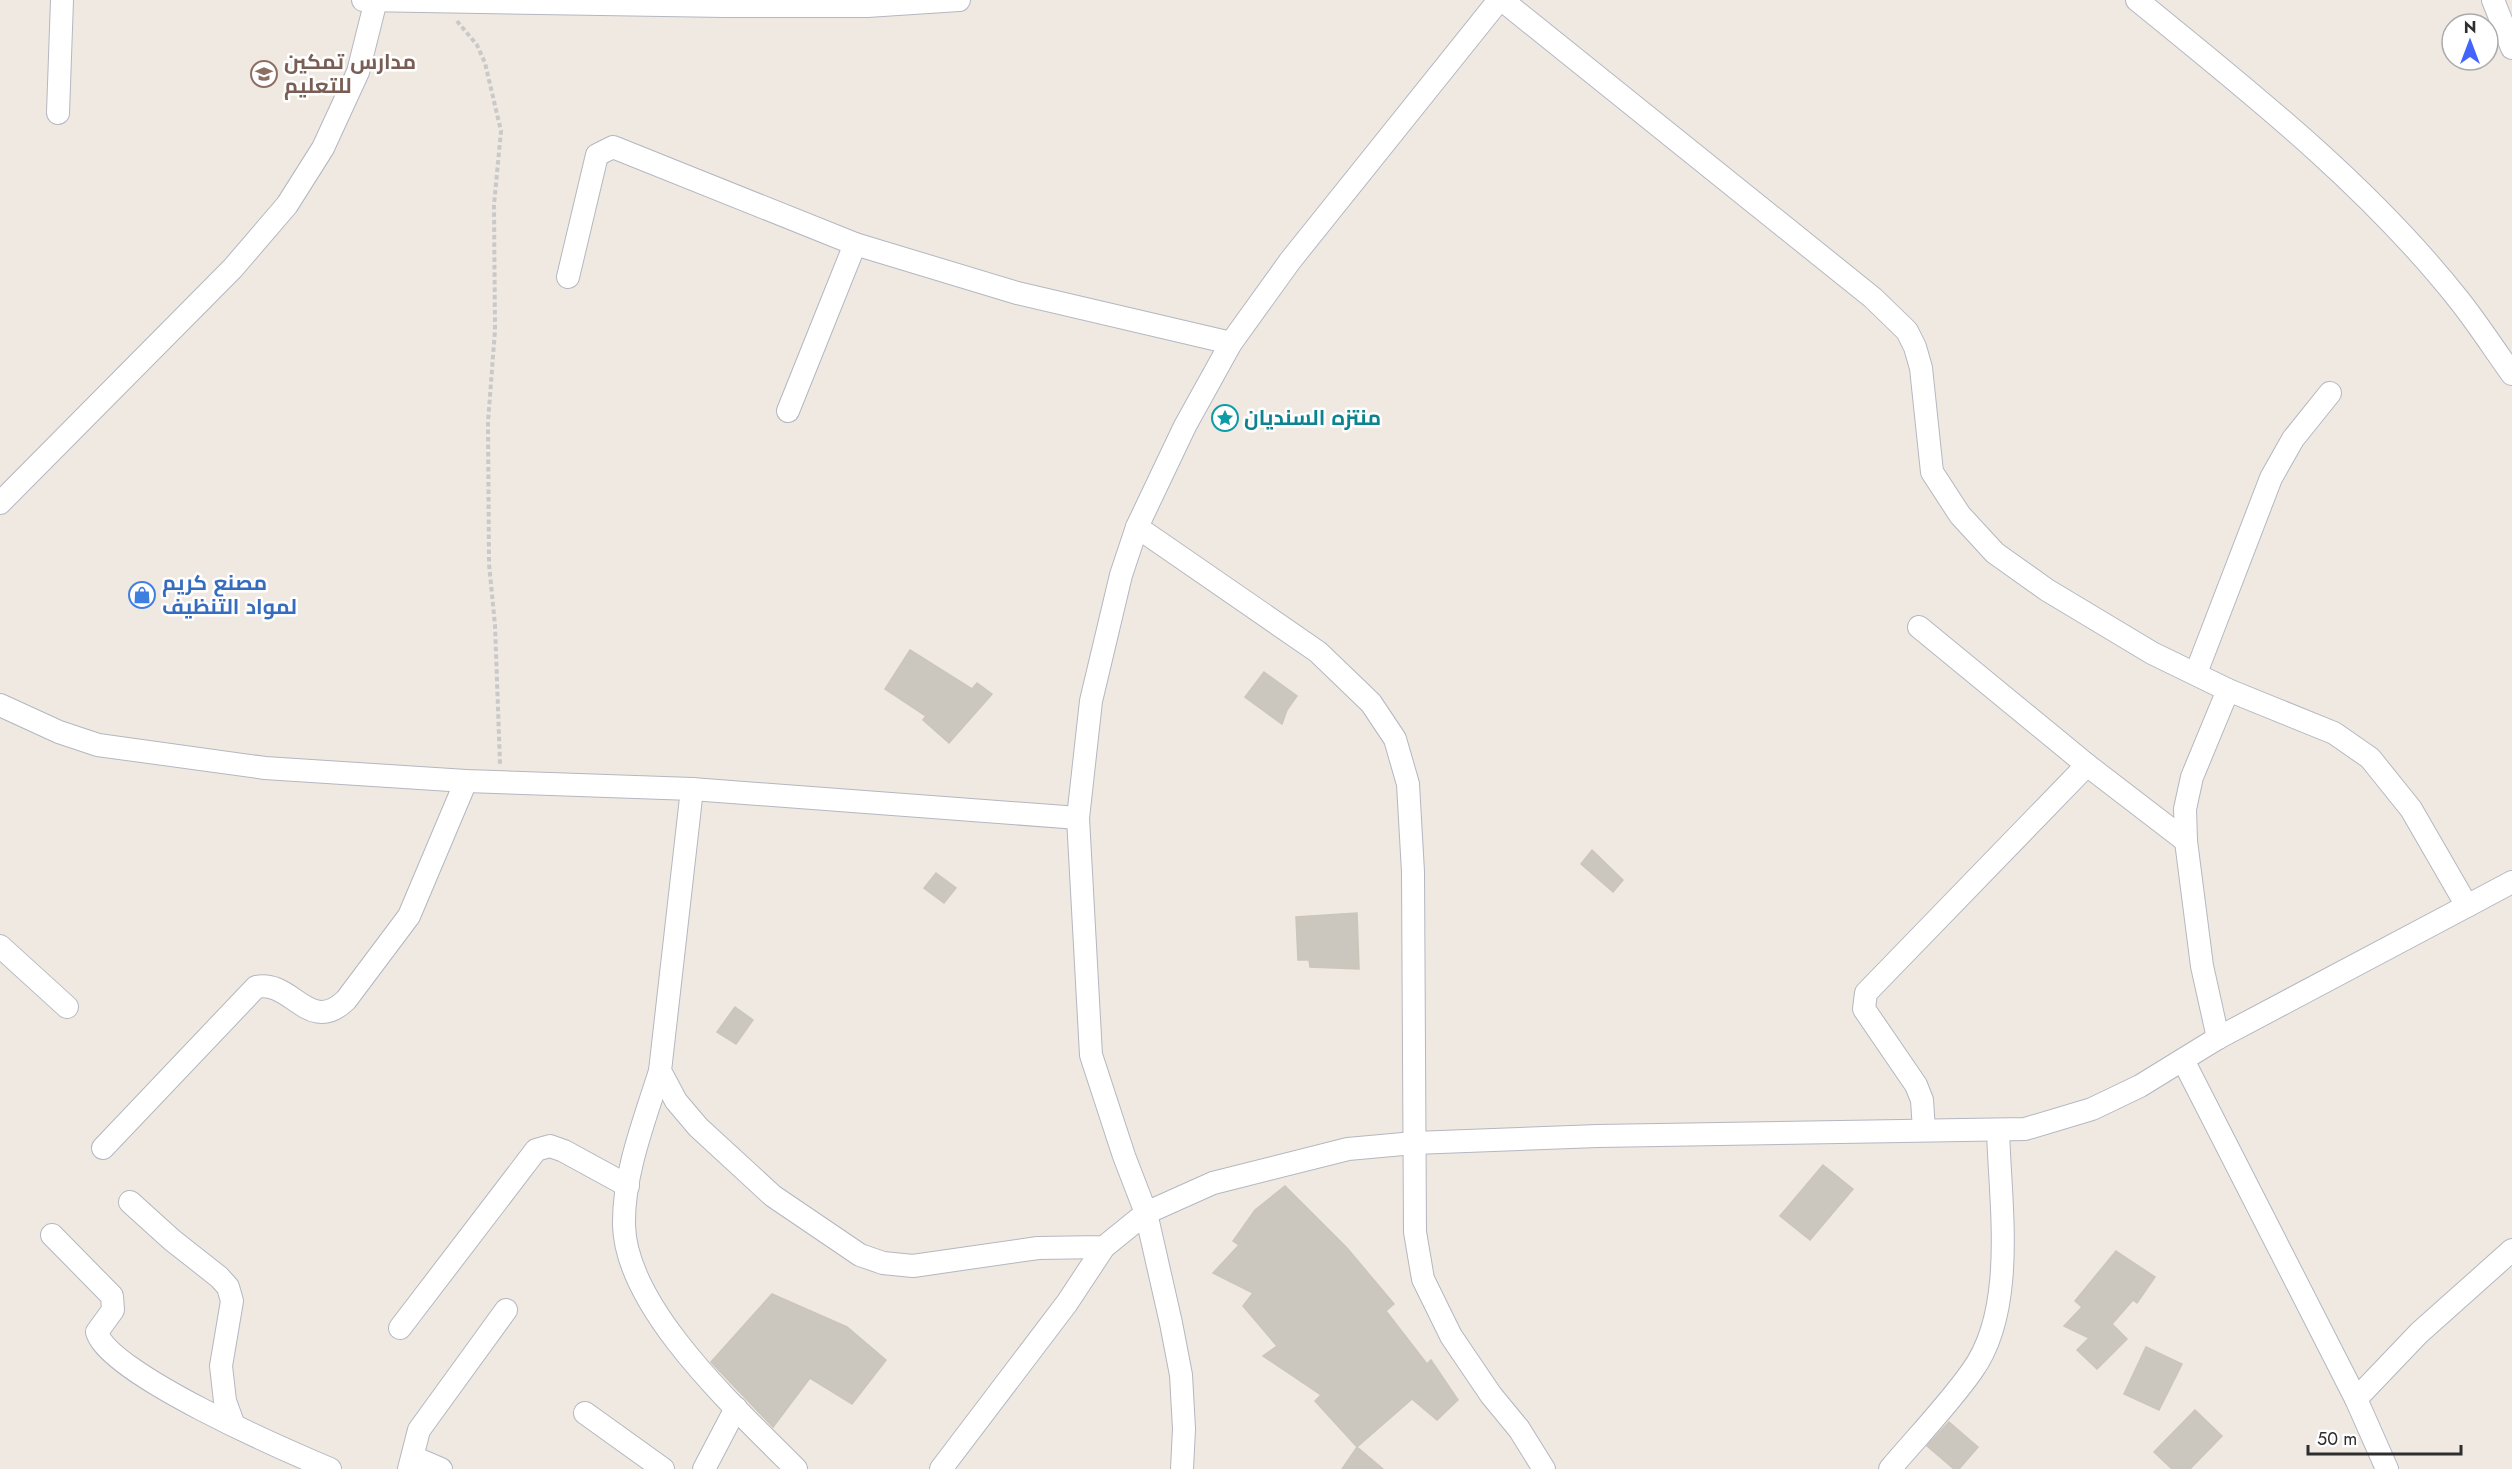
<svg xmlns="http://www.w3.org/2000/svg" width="2512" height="1469" font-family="Jost,Cairo,sans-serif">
	<rect width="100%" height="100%" fill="#efe9e1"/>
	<g fill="#cbc7bf" stroke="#cbc5ba" stroke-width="1.5">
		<path d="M 910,650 L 972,689 L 977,683 L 992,694 L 949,743 L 923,720 L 926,716 L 885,689 Z"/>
		<path d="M 1264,672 L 1297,696 L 1287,710 L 1282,724 L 1245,697 Z"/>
		<path d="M 1592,850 L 1623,880 L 1613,892 L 1581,864 Z"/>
		<path d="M 936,873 L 956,888 L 944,903 L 924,888 Z"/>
		<path d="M 1357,913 L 1359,969 L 1310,967 L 1309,960 L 1298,960 L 1296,917 Z"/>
		<path d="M 735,1007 L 753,1020 L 736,1044 L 717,1032 Z"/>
		<path d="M 1823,1165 L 1853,1189 L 1810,1240 L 1780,1216 Z"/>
		<path d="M 1285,1186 L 1347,1248 L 1394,1304 L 1386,1311 L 1427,1364 L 1431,1360 L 1458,1400 L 1437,1420 L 1412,1399 L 1357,1447 L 1315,1401 L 1321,1395 L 1263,1356 L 1277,1346 L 1243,1306 L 1253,1293 L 1213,1273 L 1239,1245 L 1233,1241 L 1255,1210 Z"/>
		<path d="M 2116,1251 L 2155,1277 L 2137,1303 L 2133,1300 L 2112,1324 L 2127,1339 L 2097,1369 L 2077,1350 L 2089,1338 L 2064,1326 L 2082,1307 L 2075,1301 Z"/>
		<path d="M 772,1294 L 847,1327 L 886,1360 L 852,1404 L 810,1378 L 773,1427 L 711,1362 Z"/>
		<path d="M 2146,1347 L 2182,1364 L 2159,1410 L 2124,1394 Z"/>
		<path d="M 2195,1410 L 2222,1436 L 2190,1469 L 2172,1469 L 2154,1452 Z"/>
		<path d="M 1949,1422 L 1978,1447 L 1959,1469 L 1954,1469 L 1927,1446 Z"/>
		<path d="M 1357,1447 L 1383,1469 L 1342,1469 Z"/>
	</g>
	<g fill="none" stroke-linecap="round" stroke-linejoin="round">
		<defs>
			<g id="minor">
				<path d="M 363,0 L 725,6 L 867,6 L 959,0"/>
				<path d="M 1502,0 L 1873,298 L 1907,331 L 1915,347 L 1921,368 L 1932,472 L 1960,515 L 1995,553 L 2047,590 L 2152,653 L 2228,690 L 2334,733 L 2370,758 L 2411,809 L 2467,906 L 2512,882"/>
				<path d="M 2137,0 C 2250,92 2368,185 2459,300 C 2478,324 2494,349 2512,374"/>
				<path d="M 2493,0 L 2512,48"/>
				<path d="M 58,113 L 62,0"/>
				<path d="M 568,277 L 597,155 L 613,147 L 855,244 L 1017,293 L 1231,343"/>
				<path d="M 788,411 L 855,244"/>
				<path d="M 0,503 L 233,268 L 287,205 L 323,148 L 358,72 L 376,0"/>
				<path d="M 1137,527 L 1318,652 L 1371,703 L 1395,739 L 1408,784 L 1413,872 L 1415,1232 L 1423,1279 L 1451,1336 L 1491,1395 L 1519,1429 L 1544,1469"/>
				<path d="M 1919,627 L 2087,765"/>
				<path d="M 2196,673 L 2271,478 L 2293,439 L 2330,393"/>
				<path d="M 0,705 L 59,732 L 98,745 L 265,768 L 466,781 L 692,789 L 1078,818"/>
				<path d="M 692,789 L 660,1071 L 676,1101 L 698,1127 L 773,1196 L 860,1255 L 883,1263 L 913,1266 L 1038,1248 L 1104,1247 L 1146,1213 L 1213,1183 L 1348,1149 L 1414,1143 L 1598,1136 L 2025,1129 L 2092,1109 L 2140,1086 L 2218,1038 L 2467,906"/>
				<path d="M 0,946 L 67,1007"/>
				<path d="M 2218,1038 L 2202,966 L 2186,841 L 2185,809 L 2192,777 L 2228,690"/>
				<path d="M 2183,1060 L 2356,1399 L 2387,1469"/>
				<path d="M 660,1071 C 645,1119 623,1174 624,1225 C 626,1310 739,1411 796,1469"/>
				<path d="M 1924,1130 L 1922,1100 L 1916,1085 L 1864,1009 L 1866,993 L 2087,765 L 2186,841"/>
				<path d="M 103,1148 L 256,987 C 292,979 309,1036 346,1000 L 409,916 L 466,781"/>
				<path d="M 130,1202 L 172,1240 L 219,1277 L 228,1287 L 232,1301 L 221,1366 L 225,1401 L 233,1423"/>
				<path d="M 52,1235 L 112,1296 L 113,1310 L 97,1332 C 107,1373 287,1451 330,1469"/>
				<path d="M 400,1328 L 536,1150 L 550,1146 L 564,1151 L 628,1186"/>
				<path d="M 2356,1399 L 2419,1333 L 2512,1250"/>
				<path d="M 585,1413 L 663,1469"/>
				<path d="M 413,1457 L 441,1469"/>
				<path d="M 409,1469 L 419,1430 L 506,1310"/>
				<path d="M 704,1469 L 736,1408"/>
				<path d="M 941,1469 L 1067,1303 L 1104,1247"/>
				<path d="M 1182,1469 L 1184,1429 L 1181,1375 L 1171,1323 L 1146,1213 L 1124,1156 L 1091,1055 L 1078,818 L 1091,701 L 1121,575 L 1137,527 L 1185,426 L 1231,343 L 1290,261 L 1499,0"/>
				<path d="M 1890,1469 C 1917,1437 1948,1405 1972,1371 C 2017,1309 2000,1204 1998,1130"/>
			</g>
		</defs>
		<use href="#minor" stroke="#b4b7c1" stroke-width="24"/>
		<path stroke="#c9c9c9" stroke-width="4" stroke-dasharray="4.5 3" stroke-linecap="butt" d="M 457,21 L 477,45 L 485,63 L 501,131 L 494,205 L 495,330 L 488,422 L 489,564 L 495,625 L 500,764"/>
		<use href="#minor" stroke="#fff" stroke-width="22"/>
	</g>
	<defs>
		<symbol id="school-ring" viewBox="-11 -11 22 22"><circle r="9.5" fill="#fff" stroke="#8d6e63" stroke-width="1.5"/><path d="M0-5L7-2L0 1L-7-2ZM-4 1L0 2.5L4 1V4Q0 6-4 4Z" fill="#8d6e63"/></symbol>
		<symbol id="sight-ring" viewBox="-11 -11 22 22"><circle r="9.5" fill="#fff" stroke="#0f9aa8" stroke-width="1.5"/><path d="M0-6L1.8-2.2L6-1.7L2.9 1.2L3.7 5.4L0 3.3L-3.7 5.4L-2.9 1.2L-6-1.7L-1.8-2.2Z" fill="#0f9aa8"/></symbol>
		<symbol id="shop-ring" viewBox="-11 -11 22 22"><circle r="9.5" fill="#fff" stroke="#3f7fe0" stroke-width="1.5"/><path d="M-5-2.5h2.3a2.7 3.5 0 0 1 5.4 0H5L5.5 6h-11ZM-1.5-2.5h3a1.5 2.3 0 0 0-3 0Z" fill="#3f7fe0"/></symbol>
	</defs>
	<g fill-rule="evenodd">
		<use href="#school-ring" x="249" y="59" width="30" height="30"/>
		<use href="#sight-ring" x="1210" y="403" width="30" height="30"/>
		<use href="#shop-ring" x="127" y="580" width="30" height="30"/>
	</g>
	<g text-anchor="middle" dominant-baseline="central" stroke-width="5" stroke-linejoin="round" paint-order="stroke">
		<g font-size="21" font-weight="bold" fill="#785e54" stroke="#fff" text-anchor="start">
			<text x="284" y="62">مدارس تمكين<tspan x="284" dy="24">للتعليم</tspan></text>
		</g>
		<g font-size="21" font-weight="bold" fill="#0d838f" stroke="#fff" text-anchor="start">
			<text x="1244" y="418">منتزه السنديان</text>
		</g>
		<g font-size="21" font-weight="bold" fill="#366cbe" stroke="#fff" text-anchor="start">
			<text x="162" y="583">مصنع كريم<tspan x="162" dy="24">لمواد التنظيف</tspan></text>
		</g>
	</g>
	<g transform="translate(2470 42)"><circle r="28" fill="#ffffff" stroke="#ababab" stroke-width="1.5"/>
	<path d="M0-4.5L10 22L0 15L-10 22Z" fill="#4264fb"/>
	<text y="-9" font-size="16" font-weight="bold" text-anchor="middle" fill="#2e2e2e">N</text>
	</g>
	<path d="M2308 1445v9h153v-9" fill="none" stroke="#2e2e2e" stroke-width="3"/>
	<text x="2317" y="1445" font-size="18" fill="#2e2e2e" stroke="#ffffff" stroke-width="4.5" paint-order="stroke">50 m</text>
</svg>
